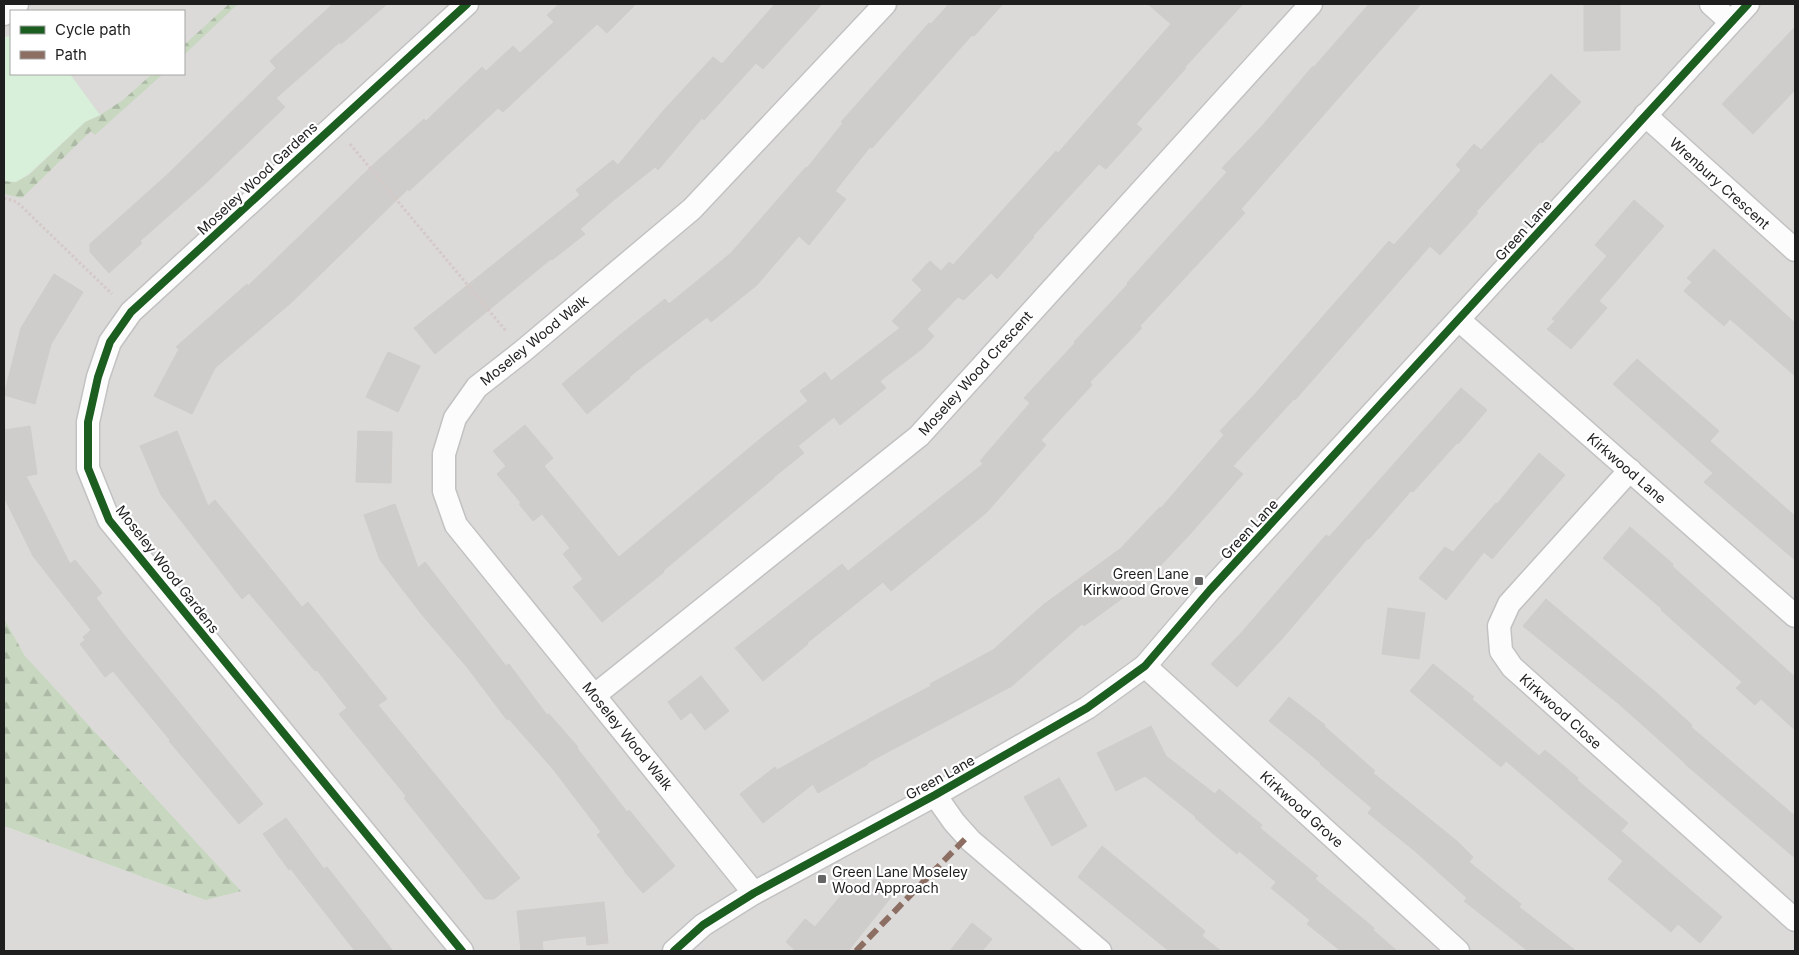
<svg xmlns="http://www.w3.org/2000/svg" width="1799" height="955" font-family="Inter,sans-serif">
	<defs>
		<pattern id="forest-firs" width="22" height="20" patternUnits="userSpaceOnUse" patternTransform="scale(1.25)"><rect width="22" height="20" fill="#c8d8c0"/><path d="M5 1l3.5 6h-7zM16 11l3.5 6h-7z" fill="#abb9a5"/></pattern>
	</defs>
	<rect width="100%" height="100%" fill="#eceae8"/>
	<path fill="#dbdad9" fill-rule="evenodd" d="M 4,4 L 1795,4 L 1795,951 L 4,951 L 4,826 L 205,900 L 25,656 L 4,618 ZM 11,11 L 184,11 L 184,74 L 11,74 Z"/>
	<g fill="url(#forest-firs)">
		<path d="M 229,4 L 238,4 L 184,55 L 184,45 Z"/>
		<path d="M 152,74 L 163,74 L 95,135 L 91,131 L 22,198 L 4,194 L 4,181 L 16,182 L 29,175 L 85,122 L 100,115 L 123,100 Z"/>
		<path d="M 4,618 L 25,656 L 241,891 L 205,900 L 4,826 Z"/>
	</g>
	<path fill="#d8efd9" d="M 11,36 L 11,74 L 70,74 L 100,115 L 85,122 L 29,174 L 16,182 L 4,181 L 4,37 Z"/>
	<g fill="#cfcdcb" stroke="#cfccc9">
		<path d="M 333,4 L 387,4 L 341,44 L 340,42 L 276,98 L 285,107 L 207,182 L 140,241 L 142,243 L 109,273 L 90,252 L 90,244 L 168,174 L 215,128 L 276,68 L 270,61 Z"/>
		<path d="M 559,4 L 636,4 L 607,33 L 597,24 L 503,112 L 498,108 L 409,191 L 408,189 L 293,301 L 215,368 L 192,414 L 154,396 L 179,349 L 176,347 L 247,284 L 248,286 L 376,162 L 424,119 L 426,121 L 482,67 L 486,71 L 513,46 L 520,53 L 554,22 L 547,15 Z"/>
		<path d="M 775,4 L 822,4 L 763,69 L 756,63 L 704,120 L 702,118 L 658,170 L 655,167 L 615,199 L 580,229 L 585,234 L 552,260 L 551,259 L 435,354 L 414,328 L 580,195 L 576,190 L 613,160 L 618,165 L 664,110 L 713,57 L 722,64 Z"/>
		<path d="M 949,4 L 1003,4 L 974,36 L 972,35 L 872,148 L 870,147 L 835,191 L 846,199 L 809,245 L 799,236 L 757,285 L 711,322 L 707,317 L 629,377 L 630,378 L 587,414 L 562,384 L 621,334 L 665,299 L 669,304 L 731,253 L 806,167 L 807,168 L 843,123 L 841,122 L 929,23 L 931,24 Z"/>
		<path d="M 1148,4 L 1243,4 L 1185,67 L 1186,68 L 1136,124 L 1142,129 L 1106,169 L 1099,164 L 1033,236 L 1034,237 L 997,279 L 991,273 L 964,300 L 958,297 L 927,329 L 934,336 L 923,348 L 880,381 L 886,388 L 840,425 L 834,417 L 798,446 L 804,453 L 774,477 L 774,478 L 663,571 L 664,572 L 602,622 L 573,587 L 583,579 L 563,554 L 570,548 L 542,514 L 533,521 L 519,504 L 521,503 L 497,474 L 506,466 L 493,451 L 525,425 L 553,458 L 544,466 L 619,557 L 766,434 L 808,401 L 800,391 L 825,372 L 831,381 L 900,328 L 892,321 L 922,290 L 912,280 L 930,261 L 941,271 L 949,262 L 953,265 L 1056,151 L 1058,153 L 1171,24 Z"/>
		<path d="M 1369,4 L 1421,4 L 1241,209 L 1245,213 L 1140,326 L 1142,328 L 1090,382 L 1092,385 L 1041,440 L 1046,445 L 987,512 L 891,591 L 883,582 L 807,643 L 808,644 L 763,681 L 735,648 L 842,564 L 848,571 L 983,464 L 980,461 L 1030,403 L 1024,398 L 1075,343 L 1074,342 L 1128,284 L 1127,283 L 1227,172 L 1222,168 L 1262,126 L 1313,66 L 1314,67 Z"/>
		<path d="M 1584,4 L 1620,4 L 1620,50 L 1584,51 Z"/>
		<path d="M 1795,27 L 1795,90 L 1753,134 L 1722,104 Z"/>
		<path d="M 1551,74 L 1581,102 L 1542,143 L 1540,142 L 1476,212 L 1478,213 L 1440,255 L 1430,246 L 1295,400 L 1294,399 L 1233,466 L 1243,474 L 1191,533 L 1145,582 L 1084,626 L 1082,624 L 1012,686 L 867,763 L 868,764 L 818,793 L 813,784 L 763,823 L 740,794 L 775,767 L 777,770 L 881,712 L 931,686 L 930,684 L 993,650 L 1043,605 L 1120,549 L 1160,507 L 1161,508 L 1224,435 L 1220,431 L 1255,394 L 1389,241 L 1394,245 L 1461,170 L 1456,165 L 1474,144 L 1481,150 Z"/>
		<path d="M 1634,200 L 1664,226 L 1599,301 L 1607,308 L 1571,349 L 1547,329 L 1555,321 L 1552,319 L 1607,256 L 1595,245 Z"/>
		<path d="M 1714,249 L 1795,323 L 1795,376 L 1730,319 L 1724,326 L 1684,291 L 1692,282 L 1687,278 Z"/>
		<path d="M 54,274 L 83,292 L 51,344 L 35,404 L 4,395 L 21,328 Z"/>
		<path d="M 388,352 L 420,366 L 398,412 L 366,397 Z"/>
		<path d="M 1637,359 L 1719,431 L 1710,441 L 1795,516 L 1795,560 L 1704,482 L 1713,473 L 1613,384 Z"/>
		<path d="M 1461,388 L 1487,410 L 1458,444 L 1457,443 L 1413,492 L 1411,491 L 1369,539 L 1368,538 L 1281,640 L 1237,687 L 1211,664 L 1241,633 L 1326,535 L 1329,537 Z"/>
		<path d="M 30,426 L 37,474 L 26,476 L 70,564 L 75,560 L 102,593 L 96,598 L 124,635 L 263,804 L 239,824 L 169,741 L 170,740 L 113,671 L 105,677 L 80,644 L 85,640 L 83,637 L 91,630 L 33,556 L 4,497 L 4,430 Z"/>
		<path d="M 177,431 L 208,506 L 215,500 L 302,607 L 308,602 L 387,699 L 378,705 L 520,878 L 494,899 L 485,899 L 404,798 L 406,796 L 339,714 L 347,708 L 317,670 L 315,671 L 249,593 L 242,599 L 161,495 L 140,446 Z"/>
		<path d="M 358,431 L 392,432 L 391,483 L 356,482 Z"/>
		<path d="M 1539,453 L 1565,475 L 1492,559 L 1484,552 L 1446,600 L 1419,578 L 1445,547 L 1453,552 L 1496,503 L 1497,504 Z"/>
		<path d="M 395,504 L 418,568 L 425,562 L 506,666 L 509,664 L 547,715 L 549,714 L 578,747 L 577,748 L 627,812 L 629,810 L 675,866 L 643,893 L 624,871 L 625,871 L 597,835 L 601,832 L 553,769 L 509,719 L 507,720 L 467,667 L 423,616 L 380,560 L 364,515 Z"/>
		<path d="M 1630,527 L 1673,564 L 1672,566 L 1795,677 L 1795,730 L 1761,699 L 1755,705 L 1736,688 L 1742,682 L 1661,610 L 1662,609 L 1603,558 Z"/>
		<path d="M 1546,599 L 1658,694 L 1692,725 L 1691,727 L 1795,816 L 1795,858 L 1685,764 L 1685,763 L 1619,704 L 1523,626 Z"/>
		<path d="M 1388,608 L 1425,613 L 1419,659 L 1382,654 Z"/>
		<path d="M 1433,664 L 1474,697 L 1472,699 L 1539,756 L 1545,750 L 1578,778 L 1577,780 L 1628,823 L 1621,831 L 1722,917 L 1700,943 L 1678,924 L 1671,932 L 1608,879 L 1623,861 L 1506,761 L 1501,767 L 1410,691 Z"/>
		<path d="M 701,676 L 729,711 L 705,730 L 691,712 L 681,720 L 668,702 Z"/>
		<path d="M 1289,697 L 1325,725 L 1324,726 L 1375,771 L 1373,773 L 1458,842 L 1473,857 L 1469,862 L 1521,904 L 1519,907 L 1576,951 L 1528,951 L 1464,901 L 1467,898 L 1416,852 L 1368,813 L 1372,808 L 1320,764 L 1321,763 L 1269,721 Z"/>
		<path d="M 1151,726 L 1166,756 L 1215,794 L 1219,789 L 1262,825 L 1260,828 L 1318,876 L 1315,879 L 1374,928 L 1373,930 L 1397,951 L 1341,951 L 1307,924 L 1310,920 L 1271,888 L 1276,882 L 1239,851 L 1237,854 L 1195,818 L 1196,817 L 1145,776 L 1116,791 L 1097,753 Z"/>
		<path d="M 1059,778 L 1087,826 L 1052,846 L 1024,797 Z"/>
		<path d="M 286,818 L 324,869 L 327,867 L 393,951 L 355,951 L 290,868 L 289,870 L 263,834 Z"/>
		<path d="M 1102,846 L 1205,931 L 1202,936 L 1221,951 L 1169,951 L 1078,877 Z"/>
		<path d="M 877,876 L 896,891 L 848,951 L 796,951 L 786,942 L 805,919 L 815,927 L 848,887 L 860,897 Z"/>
		<path d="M 604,902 L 608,943 L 587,945 L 586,936 L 563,938 L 542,941 L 543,951 L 521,951 L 517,911 Z"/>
		<path d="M 972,923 L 992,939 L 982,951 L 950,951 Z"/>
	</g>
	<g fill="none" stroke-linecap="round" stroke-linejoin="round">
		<defs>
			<g id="minor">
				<path d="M 1711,4 L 1731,22"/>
				<path d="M 4,14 L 17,4"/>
				<path d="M 1645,115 L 1795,250"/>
				<path d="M 1459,320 L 1795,616"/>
				<path d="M 1630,470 L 1509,604 L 1499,626 L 1501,651 L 1512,667 L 1795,920"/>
				<path d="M 1145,666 L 1458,951"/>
				<path d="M 595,695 L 919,436 L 1311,4"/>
				<path d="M 935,795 L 954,822 L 971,841 L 1100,951"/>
				<path d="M 754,893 L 456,525 L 444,491 L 444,454 L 455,418 L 477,387 L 523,351 L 692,209 L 885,4"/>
				<path d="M 462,951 L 109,520 L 88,468 L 88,422 L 98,377 L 110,342 L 131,312 L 467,4"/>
				<path d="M 674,951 L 703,925 L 754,893 L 935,795 L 1087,708 L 1145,666 L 1210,590 L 1748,4"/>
			</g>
		</defs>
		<use href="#minor" stroke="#c3c2c2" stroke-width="25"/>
		<g stroke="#d5c9c8" stroke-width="3" stroke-dasharray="2.5 2.5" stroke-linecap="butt">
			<path d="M 350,144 L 506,331"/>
			<path d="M 4,198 L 17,202 L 112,294"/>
		</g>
		<use href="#minor" stroke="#fcfcfc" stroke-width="22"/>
		<path stroke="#8d6e63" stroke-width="6" stroke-dasharray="12 6" stroke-linecap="butt" d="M 856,951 L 967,837"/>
		<defs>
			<g id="cycleway">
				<path d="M 462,951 L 109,520 L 88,468 L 88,422 L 98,377 L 110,342 L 131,312 L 467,4"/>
				<path d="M 674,951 L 703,925 L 754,893 L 935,795 L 1087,708 L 1145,666 L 1210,590 L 1748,4"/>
			</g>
		</defs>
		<use href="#cycleway" stroke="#fff" stroke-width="11"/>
		<use href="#cycleway" stroke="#1b5e20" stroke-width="8"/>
	</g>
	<g fill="#666565" stroke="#fff" stroke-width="2">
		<rect x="1194" y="576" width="10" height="10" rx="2.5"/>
		<rect x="817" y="874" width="10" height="10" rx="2.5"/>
	</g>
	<g text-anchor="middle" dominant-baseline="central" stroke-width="4.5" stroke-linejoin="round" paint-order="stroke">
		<g font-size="14" fill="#1e1e1e" stroke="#fff">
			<text transform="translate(257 178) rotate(-43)">Moseley Wood Gardens</text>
			<text transform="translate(1720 183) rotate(42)">Wrenbury Crescent</text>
			<text transform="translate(1523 230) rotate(-48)">Green Lane</text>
			<text transform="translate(534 340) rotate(-39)">Moseley Wood Walk</text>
			<text transform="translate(975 373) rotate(-48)">Moseley Wood Crescent</text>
			<text transform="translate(1627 468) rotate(41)">Kirkwood Lane</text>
			<text transform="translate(1249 529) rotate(-47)">Green Lane</text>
			<text transform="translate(168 569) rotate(52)">Moseley Wood Gardens</text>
			<text transform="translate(1561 711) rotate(42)">Kirkwood Close</text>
			<text transform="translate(628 736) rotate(51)">Moseley Wood Walk</text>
			<text transform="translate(940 777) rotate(-29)">Green Lane</text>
			<text transform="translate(1302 809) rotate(42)">Kirkwood Grove</text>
		</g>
		<g font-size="14" fill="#1e1e1e" stroke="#fff" text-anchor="end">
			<text x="1189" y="573">Green Lane<tspan x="1189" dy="16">Kirkwood Grove</tspan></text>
			<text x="832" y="871" text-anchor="start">Green Lane Moseley<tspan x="832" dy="16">Wood Approach</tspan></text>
		</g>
	</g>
	<rect width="1799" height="955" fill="none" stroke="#1e1e1e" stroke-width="10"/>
	<rect x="10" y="10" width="175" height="65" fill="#ffffff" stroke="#a5a5a5"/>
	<rect x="20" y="26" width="25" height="8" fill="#1b5e20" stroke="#a5a5a5"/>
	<text x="55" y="35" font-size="15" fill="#1e1e1e">Cycle path</text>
	<rect x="20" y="51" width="25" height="8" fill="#8d6e63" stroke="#a5a5a5"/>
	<text x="55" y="60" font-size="15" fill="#1e1e1e">Path</text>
</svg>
